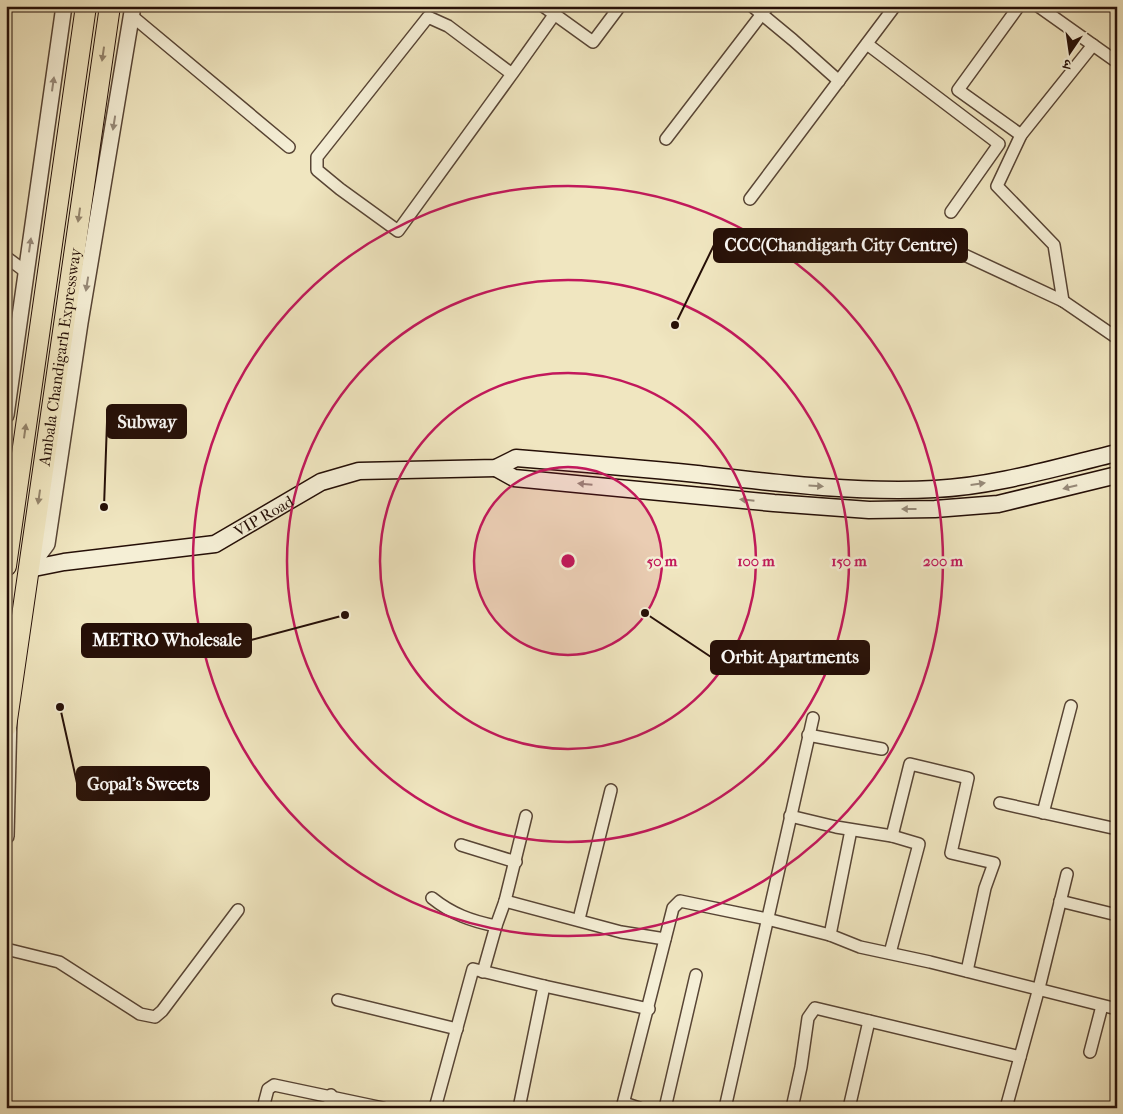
<svg xmlns="http://www.w3.org/2000/svg" width="1123" height="1114" font-family="'IM FELL French Canon','Noto Serif Devanagari',serif">
	<rect width="100%" height="100%" fill="#f0e6c0"/>
	<filter id="stains"><feTurbulence type="fractalNoise" baseFrequency=".004" numOctaves="4"/><feColorMatrix values="0 0 0 0 .2 0 0 0 0 .09 0 0 0 0 .02 0 0 0 .5 -.17"/></filter>
	<radialGradient id="worn" r=".72"><stop offset=".6" stop-color="#630" stop-opacity="0"/><stop offset="1" stop-color="#630" stop-opacity=".3"/></radialGradient>
	<g fill="none" stroke-linecap="round" stroke-linejoin="round">
		<defs>
			<g id="minor">
				<path d="M 543,6 L 593,42 L 620,6"/>
				<path d="M 752,6 L 793,40 L 839,81"/>
				<path d="M 1019,6 L 958,90 L 1021,135"/>
				<path d="M 1038,6 L 1093,45 L 1021,135 L 997,186 L 1054,245 L 1063,301"/>
				<path d="M 132,16 L 289,147"/>
				<path d="M 867,44 L 999,144 L 951,212"/>
				<path d="M 1093,45 L 1117,62"/>
				<path d="M 512,74 L 398,231 L 340,189 L 317,170 L 317,157 L 428,17 L 448,26 L 512,74 L 554,15"/>
				<path d="M 666,139 L 768,6"/>
				<path d="M 750,199 L 895,6"/>
				<path d="M 928,238 L 1063,301 L 1117,338"/>
				<path d="M 6,257 L 26,272"/>
				<path d="M 808,735 L 882,749"/>
				<path d="M 1000,803 L 1117,829"/>
				<path d="M 1043,813 L 1071,706"/>
				<path d="M 526,816 L 505,901 L 621,932 L 665,939"/>
				<path d="M 790,816 L 836,827 L 892,836 L 919,844 L 890,953"/>
				<path d="M 892,836 L 910,764 L 968,778 L 951,853 L 994,863 L 985,888 L 967,971"/>
				<path d="M 461,845 L 516,862"/>
				<path d="M 432,898 C 452,914 471,921 496,926 L 505,901"/>
				<path d="M 1060,901 L 1117,915"/>
				<path d="M 579,919 L 611,790"/>
				<path d="M 830,935 L 851,830"/>
				<path d="M 6,949 L 59,962 L 140,1014 L 155,1017 L 162,1011 L 238,910"/>
				<path d="M 483,972 L 496,926"/>
				<path d="M 544,986 L 649,1009"/>
				<path d="M 338,1000 L 457,1029"/>
				<path d="M 1090,1052 L 1102,1006"/>
				<path d="M 624,1103 L 639,1108"/>
				<path d="M 263,1108 L 268,1089 L 274,1085 L 383,1108"/>
				<path d="M 329,1108 L 331,1095"/>
				<path d="M 435,1108 L 473,969 L 544,986 L 519,1108"/>
				<path d="M 622,1108 L 673,908 L 680,901 L 767,919 L 830,935 L 860,947 L 930,962 L 1117,1009"/>
				<path d="M 665,1108 L 696,975"/>
				<path d="M 725,1108 L 813,718"/>
				<path d="M 792,1108 L 801,1067 L 808,1018 L 815,1008 L 1020,1057"/>
				<path d="M 849,1108 L 869,1021"/>
				<path d="M 1006,1108 L 1039,988 L 1067,874"/>
			</g>
			<g id="tertiary">
				<path d="M 6,415 L 64,6"/>
				<path d="M 30,567 L 47,544 L 80,323 L 133,6"/>
				<path d="M 6,836 L 9,716"/>
			</g>
			<g id="secondary">
				<path d="M 496,468 L 514,478 L 774,503 L 869,510 L 935,509 L 998,504 L 1117,475"/>
				<path id="s1" d="M 29,569 L 64,562 L 215,544 L 321,482 L 359,471 L 496,468 L 516,458 C 577,463 637,468 697,474 C 776,483 856,493 935,489 C 996,486 1057,467 1117,453"/>
			</g>
			<g id="trunk">
				<path d="M 6,566 L 86,6"/>
				<path id="s2" d="M 6,727 L 110,6"/>
			</g>
		</defs>
		<use href="#minor" stroke="#584535" stroke-width="14"/>
		<use href="#tertiary" stroke="#584535" stroke-width="18"/>
		<use href="#secondary" stroke="#250f07" stroke-width="19"/>
		<use href="#trunk" stroke="#250f07" stroke-width="22"/>
		<use href="#minor" stroke="#f5efd6" stroke-width="11"/>
		<use href="#tertiary" stroke="#f5efd6" stroke-width="15"/>
		<use href="#secondary" stroke="#f5efd6" stroke-width="16"/>
		<use href="#trunk" stroke="#f0e6c0" stroke-width="20"/>
	</g>
	<defs><path id="oneway-solid" d="M-6-.8H1V-3.2L6.5 0L1 3.2V.8H-6Z" transform="scale(1.25)"/></defs>
	<g fill="#95856d">
		<use href="#oneway-solid" transform="translate(103 54) rotate(98)"/>
		<use href="#oneway-solid" transform="translate(79 215) rotate(98)"/>
		<use href="#oneway-solid" transform="translate(25 431) rotate(-82)"/>
		<use href="#oneway-solid" transform="translate(39 497) rotate(98)"/>
	</g>
	<g fill="#978a79">
		<use href="#oneway-solid" transform="translate(53 84) rotate(-82)"/>
		<use href="#oneway-solid" transform="translate(114 123) rotate(99)"/>
		<use href="#oneway-solid" transform="translate(30 245) rotate(-82)"/>
		<use href="#oneway-solid" transform="translate(87 284) rotate(99)"/>
		<use href="#oneway-solid" transform="translate(585 484) rotate(-175)"/>
		<use href="#oneway-solid" transform="translate(978 484) rotate(-8)"/>
		<use href="#oneway-solid" transform="translate(816 486) rotate(3)"/>
		<use href="#oneway-solid" transform="translate(1070 487) rotate(166)"/>
		<use href="#oneway-solid" transform="translate(747 500) rotate(-174)"/>
		<use href="#oneway-solid" transform="translate(909 509) rotate(180)"/>
	</g>
	<circle cx="568" cy="561" r="94" fill="#c2185b" fill-opacity=".12"/>
	<g fill="none" stroke="#c2185b" stroke-width="2.5">
		<circle cx="568" cy="561" r="94"/>
		<circle cx="568" cy="561" r="188"/>
		<circle cx="568" cy="561" r="281"/>
		<circle cx="568" cy="561" r="375"/>
	</g>
	<g text-anchor="middle" dominant-baseline="central" stroke-width="5" stroke-linejoin="round" paint-order="stroke">
		<g font-size="16" fill="#250f07" stroke="#f5efd6">
			<text stroke="none"><textPath href="#s2" startOffset="374">Ambala Chandigarh Expressway</textPath></text>
			<text stroke="none"><textPath href="#s1" startOffset="244">VIP Road</textPath></text>
		</g>
	</g>
	<circle cx="568" cy="561" r="8" fill="#c2185b" stroke="#f5efd6" stroke-width="2.5"/>
	<g font-size="15" text-anchor="middle" font-weight="bold" fill="#c2185b" stroke="#f5efd6" stroke-width="5" stroke-linejoin="round" paint-order="stroke">
		<text x="662" y="566">50 m</text>
		<text x="756" y="566">100 m</text>
		<text x="849" y="566">150 m</text>
		<text x="943" y="566">200 m</text>
	</g>
	<path fill="none" stroke="#250f07" stroke-width="2" d="M675 325L714 245M104 507L107 422M345 615L251 640M645 613L711 657M60 707L77 783"/>
	<g fill="#250f07" stroke="#f5efd6" stroke-width="2">
		<circle cx="675" cy="325" r="5"/>
		<circle cx="104" cy="507" r="5"/>
		<circle cx="345" cy="615" r="5"/>
		<circle cx="645" cy="613" r="5"/>
		<circle cx="60" cy="707" r="5"/>
	</g>
	<g fill="#250f07" stroke="#250f07" stroke-width="2">
		<rect x="714" y="229" width="253" height="33" rx="5"/>
		<rect x="107" y="405" width="79" height="33" rx="5"/>
		<rect x="82" y="624" width="169" height="33" rx="5"/>
		<rect x="711" y="641" width="158" height="33" rx="5"/>
		<rect x="77" y="767" width="132" height="33" rx="5"/>
	</g>
	<g font-size="18" text-anchor="middle" font-weight="bold" fill="#fff">
		<text x="841" y="251">CCC(Chandigarh City Centre)</text>
		<text x="147" y="428">Subway</text>
		<text x="167" y="646">METRO Wholesale</text>
		<text x="790" y="663">Orbit Apartments</text>
		<text x="143" y="790">Gopal's Sweets</text>
	</g>
	<rect width="1123" height="1114" fill="none" stroke="#f0e6c0" stroke-width="25"/>
	<rect x="8" y="8" width="1108" height="1099" fill="none" stroke="#250f07" stroke-width="2.5"/>
	<rect x="12" y="12" width="1098" height="1089" fill="none" stroke="#250f07"/>
	<g transform="translate(1070 52) rotate(193)" stroke="#f5efd6" stroke-width="4" paint-order="stroke">
	<path d="M0-4L9 19L0 12L-9 19Z" fill="#250f07"/>
	<text y="-8" font-size="14" font-weight="bold" text-anchor="middle" fill="#250f07">उ</text>
	</g>
	<rect width="100%" height="100%" filter="url(#stains)"/>
	<rect width="100%" height="100%" fill="url(#worn)"/>
</svg>
